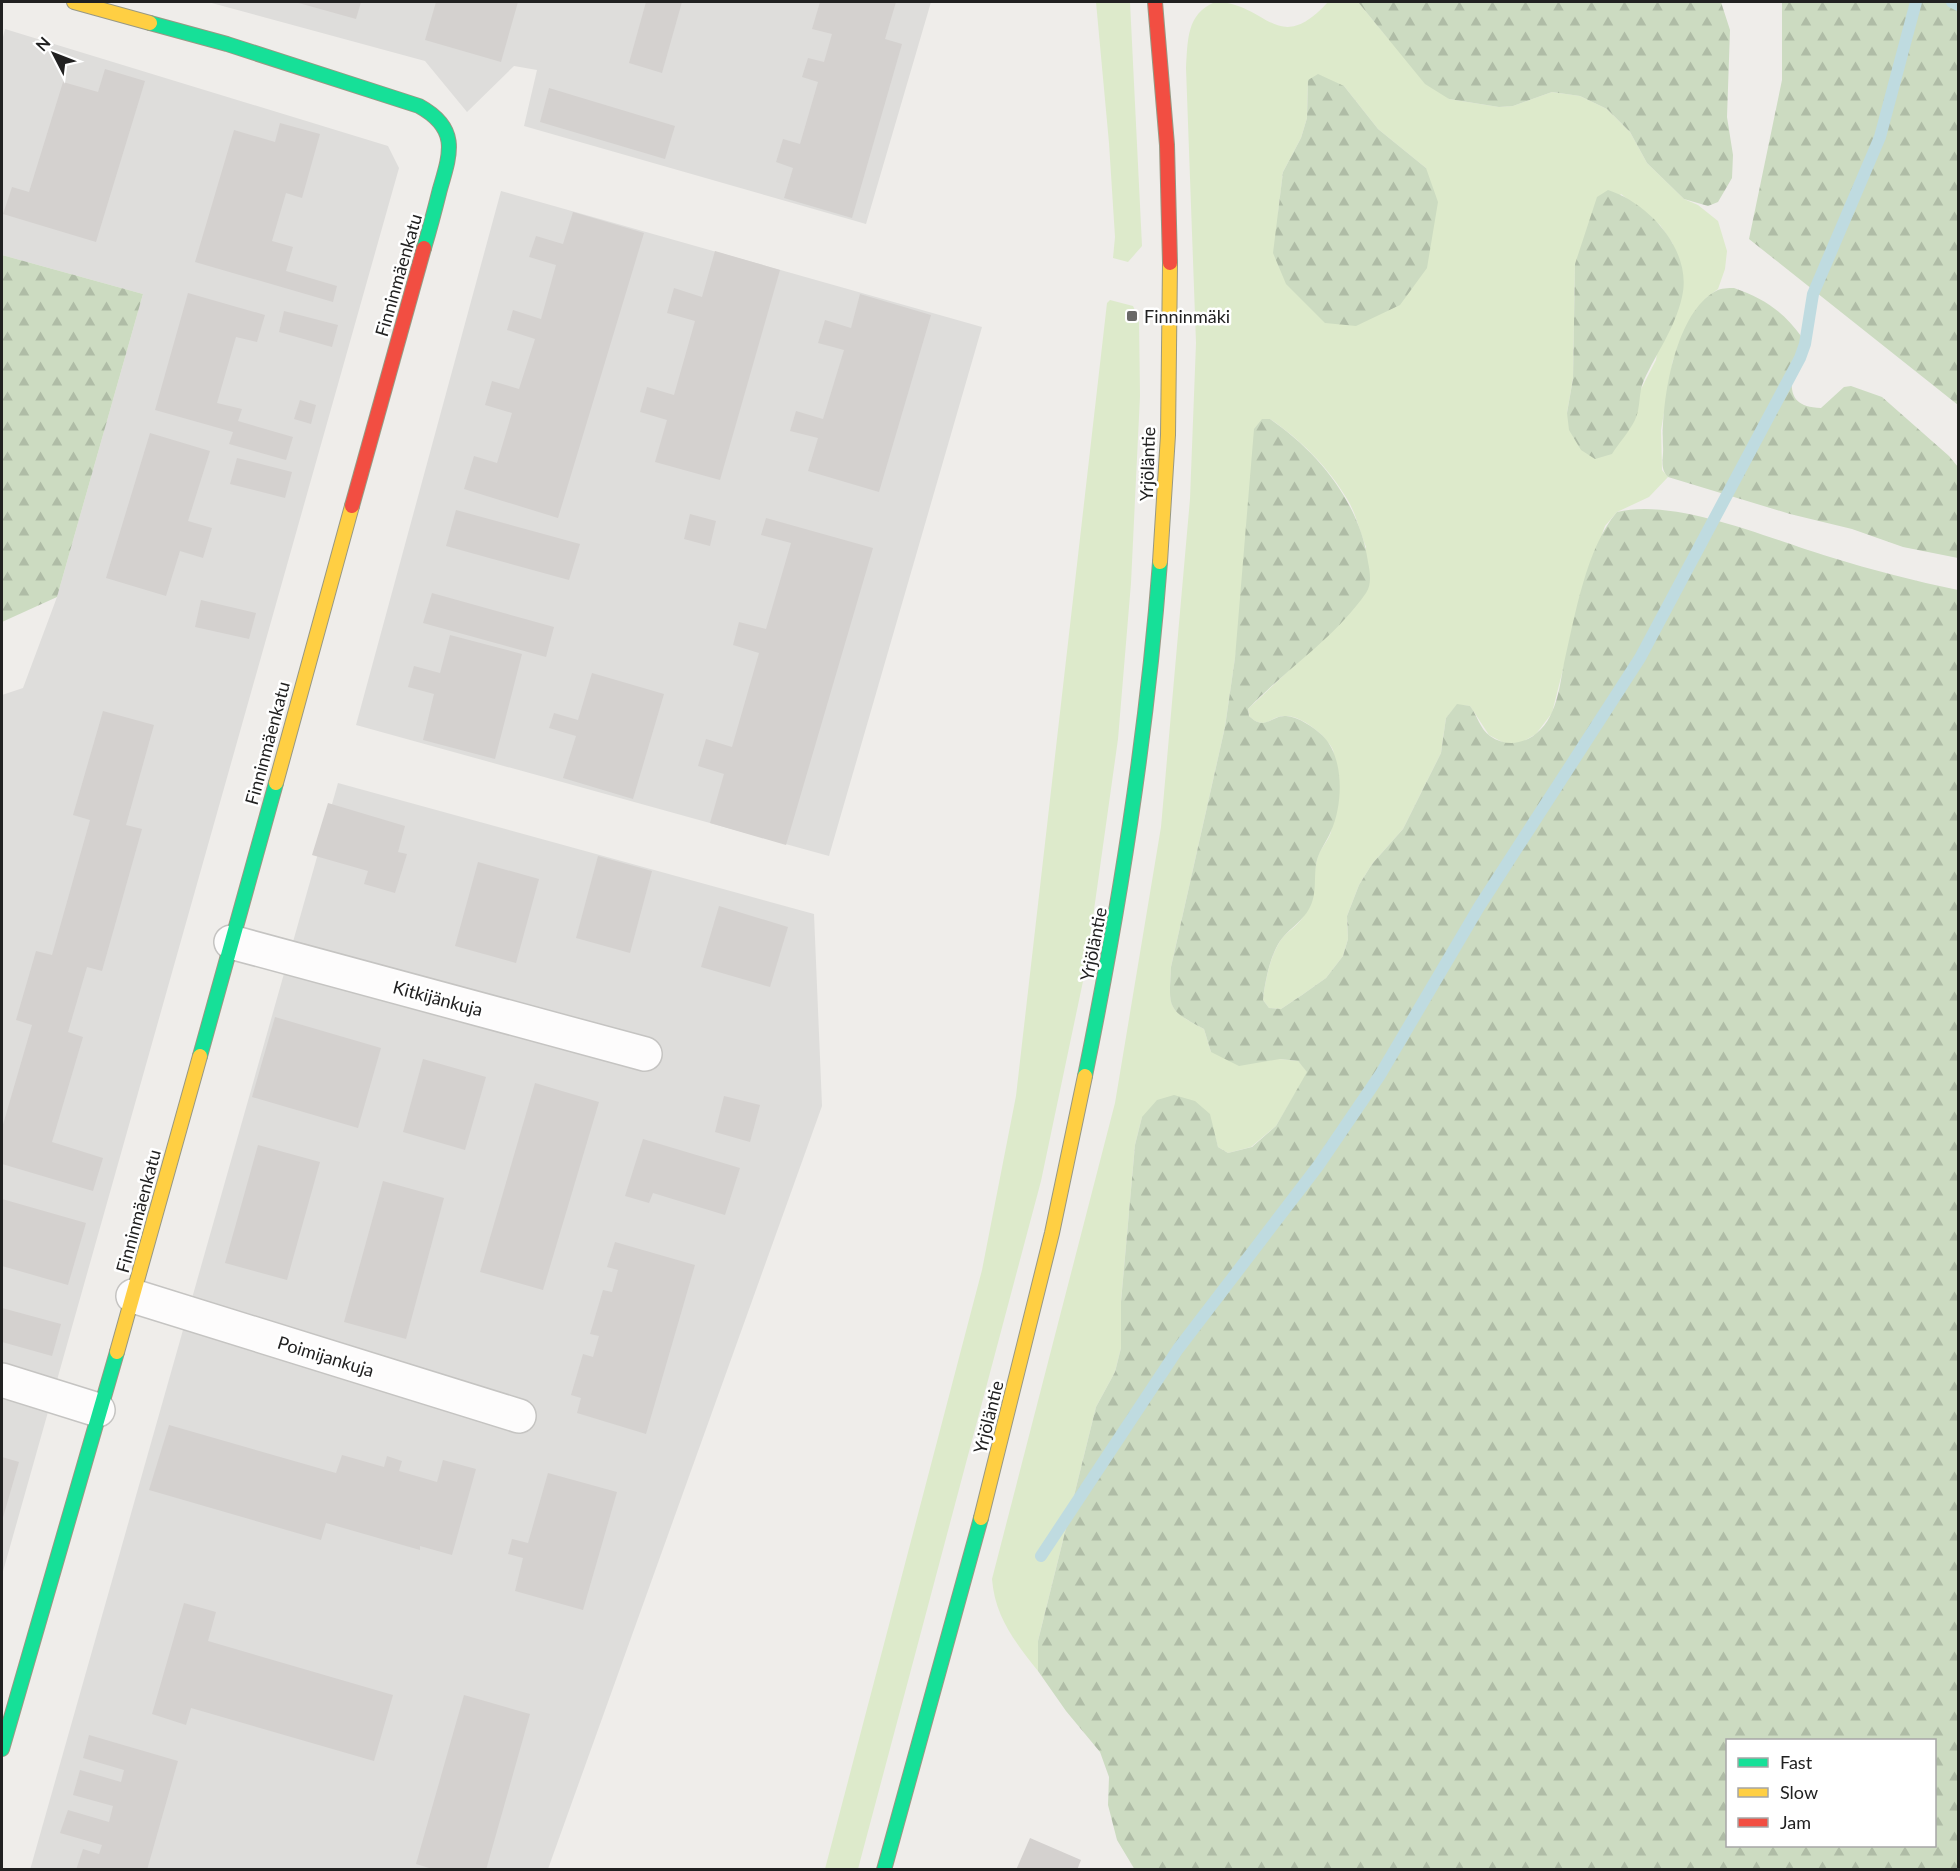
<svg xmlns="http://www.w3.org/2000/svg" width="1960" height="1871" font-family="Lato,sans-serif">
	<defs>
		<pattern id="forest-firs" width="22" height="20" patternUnits="userSpaceOnUse" patternTransform="scale(1.5)"><rect width="22" height="20" fill="#ccdbc1"/><path d="M5 1l3.5 6h-7zM16 11l3.5 6h-7z" fill="#afbca6"/></pattern>
	</defs>
	<rect width="100%" height="100%" fill="#efedea"/>
	<g fill="#dedddb">
		<path d="M 208,2 L 931,2 L 866,224 L 524,126 L 537,70 L 514,66 L 467,112 L 425,61 Z"/>
		<path d="M 5,29 L 388,146 L 399,168 L 2,1575 L 2,695 L 23,688 L 57,597 L 143,294 L 2,255 L 2,41 Z"/>
		<path d="M 501,191 L 982,327 L 829,856 L 356,725 Z"/>
		<path d="M 338,783 L 814,914 L 822,1106 L 548,1869 L 30,1870 Z"/>
	</g>
	<g fill="#ddeacb" fill-rule="evenodd">
		<path d="M 1096,2 L 1130,2 L 1142,246 L 1128,262 L 1113,258 L 1115,237 L 1109,143 Z"/>
		<path d="M 1215,2 C 1267,2 1277,58 1328,2 L 1358,2 L 1386,36 L 1449,99 L 1499,107 L 1513,106 L 1552,92 L 1580,96 L 1607,109 L 1630,132 L 1647,163 L 1684,199 L 1698,205 L 1718,221 L 1727,251 L 1725,269 L 1718,289 L 1706,298 L 1673,360 L 1661,430 L 1662,470 L 1668,477 L 1649,497 L 1617,512 L 1605,526 L 1586,578 L 1552,713 L 1536,734 L 1519,744 L 1508,745 L 1489,735 L 1470,706 L 1457,705 L 1446,718 L 1441,753 L 1403,829 L 1372,864 L 1359,885 L 1347,916 L 1348,939 L 1343,956 L 1326,978 L 1302,995 L 1281,1009 L 1269,1008 L 1263,1000 C 1265,981 1271,951 1284,936 C 1290,930 1299,924 1303,917 C 1316,897 1312,880 1317,860 C 1319,849 1328,842 1331,832 C 1333,825 1335,754 1333,750 C 1331,745 1325,739 1322,735 C 1313,727 1299,716 1286,716 C 1270,715 1266,732 1249,716 L 1248,709 L 1335,627 L 1366,547 C 1360,532 1356,513 1347,499 C 1329,468 1300,439 1270,419 L 1225,727 L 1171,967 C 1169,1007 1166,1009 1204,1029 L 1211,1052 L 1298,1061 L 1308,1072 L 1276,1126 L 1251,1147 L 1228,1153 L 1218,1147 L 1214,1133 L 1142,1117 L 1135,1145 L 1121,1302 L 1121,1348 L 1115,1372 L 1096,1407 L 1038,1641 L 1038,1671 C 1015,1642 995,1617 992,1579 L 1115,1103 L 1161,827 L 1190,499 L 1196,343 L 1186,68 C 1188,41 1186,14 1215,2 ZM 1308,80 L 1344,86 L 1378,129 L 1426,168 L 1278,214 L 1283,172 L 1301,138 L 1307,118 ZM 1621,194 L 1660,225 L 1673,244 L 1656,360 L 1640,391 L 1635,419 L 1567,413 L 1573,379 L 1575,264 Z"/>
		<path d="M 1110,300 L 1133,306 L 1139,319 L 1140,396 L 1131,583 L 1118,739 L 1086,967 L 1041,1181 L 858,1869 L 825,1869 L 982,1270 L 1016,1096 L 1107,303 Z"/>
	</g>
	<g fill="url(#forest-firs)" fill-rule="evenodd">
		<path d="M 1358,2 L 1721,2 L 1730,30 L 1727,117 L 1733,155 L 1732,178 L 1718,202 L 1708,206 L 1684,199 L 1647,163 L 1630,132 L 1607,109 L 1580,96 L 1552,92 L 1513,106 L 1499,107 L 1449,99 L 1425,84 Z"/>
		<path d="M 1782,2 L 1958,2 L 1958,405 L 1749,239 L 1782,80 Z"/>
		<path d="M 1318,74 L 1344,86 L 1378,129 L 1426,168 L 1438,202 L 1427,268 L 1400,305 L 1356,326 L 1325,323 L 1286,284 L 1273,253 L 1283,172 L 1301,138 L 1307,118 L 1308,80 Z"/>
		<path d="M 1608,190 C 1649,203 1693,251 1682,297 C 1675,328 1657,352 1644,380 C 1638,393 1641,408 1635,420 C 1629,432 1619,443 1612,454 L 1595,459 L 1581,450 L 1569,430 L 1567,413 L 1573,379 L 1575,264 L 1597,197 Z"/>
		<path d="M 2,255 L 143,294 L 57,597 L 2,622 Z"/>
		<path d="M 1734,288 C 1763,298 1783,311 1801,336 C 1799,364 1772,407 1821,408 L 1844,387 L 1851,386 L 1882,397 L 1949,456 L 1958,467 L 1958,558 L 1903,547 L 1852,529 L 1790,514 L 1668,477 C 1659,467 1664,459 1663,446 C 1661,405 1674,313 1716,291 C 1721,288 1728,288 1734,288 Z"/>
		<path d="M 1262,419 L 1270,419 C 1318,452 1360,503 1368,562 C 1370,572 1372,584 1366,593 C 1334,639 1286,669 1248,709 L 1249,716 C 1266,732 1271,715 1286,716 C 1299,717 1313,727 1322,735 C 1345,757 1343,805 1331,831 C 1327,841 1320,849 1317,860 C 1313,876 1318,894 1309,909 C 1303,920 1292,927 1284,936 C 1271,950 1265,981 1263,1000 L 1269,1008 L 1281,1009 L 1302,995 L 1326,978 L 1343,956 L 1348,939 L 1347,916 L 1359,885 L 1372,864 L 1403,829 L 1441,753 L 1446,718 L 1457,704 L 1470,706 C 1477,715 1480,729 1490,736 C 1514,753 1542,737 1552,712 C 1559,697 1561,679 1564,663 C 1575,616 1586,548 1617,512 C 1675,497 1773,540 1830,557 C 1872,570 1915,581 1958,590 L 1958,1869 L 1135,1870 L 1117,1840 L 1108,1805 L 1109,1777 L 1100,1752 L 1066,1711 L 1038,1671 L 1038,1641 L 1096,1407 L 1115,1372 L 1121,1348 L 1121,1302 L 1135,1145 L 1142,1117 L 1157,1100 L 1174,1095 L 1195,1101 L 1210,1114 L 1218,1147 L 1228,1153 L 1252,1147 L 1276,1126 L 1307,1072 L 1298,1061 L 1280,1059 L 1239,1066 L 1211,1052 L 1204,1029 C 1166,1009 1169,1008 1171,967 L 1225,727 L 1235,658 L 1254,429 ZM 1934,1740 L 1934,1846 L 1728,1846 L 1728,1740 Z"/>
	</g>
	<g fill="none" stroke-linecap="round" stroke-linejoin="round">
		<g stroke="#bfdbe0" stroke-width="12">
			<path d="M 1952,2 L 1958,5"/>
			<path d="M 1041,1556 L 1178,1349 L 1318,1166 L 1380,1075 L 1479,907 L 1640,658 L 1800,358 L 1805,344 L 1813,294 L 1880,137 L 1916,2"/>
		</g>
	</g>
	<g fill="#d4d1cf">
		<path d="M 295,2 L 361,2 L 356,19 Z"/>
		<path d="M 436,2 L 518,2 L 501,62 L 425,40 Z"/>
		<path d="M 646,2 L 682,2 L 662,73 L 629,63 Z"/>
		<path d="M 820,2 L 896,2 L 885,39 L 902,44 L 852,218 L 784,198 L 793,168 L 776,162 L 783,139 L 800,144 L 818,82 L 802,77 L 808,58 L 824,62 L 832,34 L 812,29 Z"/>
		<path d="M 105,69 L 145,81 L 96,242 L 3,214 L 12,187 L 29,192 L 63,82 L 98,92 Z"/>
		<path d="M 549,88 L 675,126 L 665,159 L 540,122 Z"/>
		<path d="M 280,123 L 320,134 L 302,198 L 286,193 L 272,241 L 293,247 L 286,271 L 337,286 L 333,302 L 195,262 L 234,130 L 275,142 Z"/>
		<path d="M 573,212 L 644,233 L 558,518 L 464,489 L 474,456 L 497,463 L 512,413 L 485,405 L 492,381 L 519,389 L 535,339 L 507,330 L 513,310 L 541,319 L 556,265 L 529,257 L 536,236 L 563,244 Z"/>
		<path d="M 715,251 L 780,270 L 720,480 L 655,462 L 667,420 L 640,412 L 647,387 L 674,395 L 695,321 L 667,313 L 674,288 L 702,297 Z"/>
		<path d="M 188,293 L 265,315 L 257,342 L 236,337 L 217,403 L 242,409 L 238,421 L 293,437 L 286,460 L 229,444 L 233,432 L 155,410 Z"/>
		<path d="M 860,294 L 931,315 L 879,492 L 808,471 L 818,438 L 790,431 L 796,411 L 823,419 L 844,350 L 818,343 L 825,320 L 851,328 Z"/>
		<path d="M 284,311 L 338,325 L 332,347 L 279,332 Z"/>
		<path d="M 300,400 L 316,405 L 311,424 L 294,419 Z"/>
		<path d="M 150,433 L 210,451 L 188,521 L 212,528 L 203,558 L 180,551 L 166,596 L 106,578 Z"/>
		<path d="M 237,458 L 292,472 L 285,498 L 230,484 Z"/>
		<path d="M 456,510 L 580,544 L 569,580 L 446,546 Z"/>
		<path d="M 690,514 L 716,521 L 710,546 L 684,539 Z"/>
		<path d="M 766,518 L 873,548 L 786,845 L 710,823 L 724,774 L 698,766 L 706,739 L 732,747 L 759,653 L 733,645 L 739,622 L 766,629 L 791,543 L 761,535 Z"/>
		<path d="M 432,593 L 554,627 L 546,657 L 423,623 Z"/>
		<path d="M 201,600 L 256,613 L 249,639 L 195,627 Z"/>
		<path d="M 450,635 L 522,654 L 495,759 L 423,740 L 434,694 L 408,687 L 414,666 L 440,673 Z"/>
		<path d="M 592,673 L 664,694 L 633,799 L 563,778 L 576,736 L 549,728 L 554,713 L 578,720 Z"/>
		<path d="M 103,711 L 154,725 L 126,825 L 142,829 L 102,971 L 87,967 L 68,1032 L 83,1037 L 52,1142 L 103,1158 L 93,1191 L 2,1164 L 2,1128 L 32,1025 L 16,1020 L 36,951 L 52,955 L 90,820 L 73,815 Z"/>
		<path d="M 328,803 L 405,826 L 398,852 L 407,854 L 395,893 L 364,884 L 368,871 L 312,855 Z"/>
		<path d="M 598,856 L 652,871 L 630,953 L 576,938 Z"/>
		<path d="M 478,862 L 539,879 L 516,963 L 455,946 Z"/>
		<path d="M 719,906 L 788,927 L 770,987 L 701,967 Z"/>
		<path d="M 275,1017 L 381,1048 L 358,1128 L 252,1097 Z"/>
		<path d="M 423,1059 L 486,1077 L 465,1150 L 403,1132 Z"/>
		<path d="M 535,1083 L 599,1102 L 543,1290 L 480,1272 Z"/>
		<path d="M 724,1096 L 760,1105 L 750,1142 L 715,1132 Z"/>
		<path d="M 643,1139 L 740,1168 L 725,1215 L 653,1193 L 649,1203 L 625,1196 Z"/>
		<path d="M 258,1145 L 320,1162 L 287,1280 L 225,1263 Z"/>
		<path d="M 383,1181 L 444,1198 L 406,1339 L 344,1322 Z"/>
		<path d="M 2,1199 L 86,1223 L 68,1285 L 2,1266 Z"/>
		<path d="M 615,1242 L 695,1265 L 646,1434 L 577,1413 L 581,1398 L 571,1395 L 583,1354 L 593,1357 L 599,1336 L 590,1334 L 603,1290 L 612,1292 L 618,1270 L 607,1267 Z"/>
		<path d="M 2,1308 L 61,1324 L 52,1356 L 2,1342 Z"/>
		<path d="M 169,1425 L 336,1473 L 342,1455 L 384,1467 L 387,1456 L 402,1461 L 399,1471 L 437,1482 L 443,1460 L 476,1469 L 452,1555 L 420,1546 L 420,1550 L 326,1523 L 321,1540 L 149,1490 Z"/>
		<path d="M 2,1457 L 19,1462 L 2,1521 Z"/>
		<path d="M 548,1473 L 617,1492 L 583,1610 L 515,1591 L 523,1558 L 508,1554 L 512,1539 L 528,1543 Z"/>
		<path d="M 184,1603 L 216,1612 L 208,1641 L 393,1695 L 374,1761 L 191,1708 L 186,1725 L 152,1714 Z"/>
		<path d="M 464,1695 L 530,1714 L 486,1870 L 436,1870 L 416,1864 Z"/>
		<path d="M 89,1735 L 178,1761 L 147,1870 L 76,1870 L 83,1849 L 99,1854 L 102,1845 L 60,1833 L 68,1810 L 109,1822 L 113,1806 L 73,1795 L 80,1770 L 121,1782 L 124,1770 L 83,1758 Z"/>
		<path d="M 1030,1838 L 1081,1860 L 1077,1870 L 1016,1870 Z"/>
	</g>
	<g fill="none" stroke-linecap="round" stroke-linejoin="round">
		<defs>
			<g id="street">
				<path d="M 231,942 L 645,1054"/>
				<path d="M 133,1296 L 519,1416"/>
				<path d="M 2,1380 L 98,1410"/>
			</g>
			<g id="fast">
				<path d="M 150,23 L 227,44 L 419,106 C 459,128 451,152 440,189 C 435,209 430,228 424,248"/>
				<path d="M 200,1056 L 276,783"/>
				<path d="M 1085,1076 C 1120,905 1147,735 1160,562"/>
				<path d="M 2,1749 L 117,1352"/>
				<path d="M 884,1870 L 981,1518"/>
			</g>
			<g id="slow">
				<path d="M 74,2 L 150,23"/>
				<path d="M 1160,562 L 1168,435 L 1170,263"/>
				<path d="M 276,783 L 352,506"/>
				<path d="M 117,1352 L 200,1056"/>
				<path d="M 981,1518 L 1052,1233 L 1085,1076"/>
			</g>
			<g id="jam">
				<path d="M 1155,2 L 1167,145 L 1170,263"/>
				<path d="M 352,506 L 424,248"/>
			</g>
		</defs>
		<use href="#street" stroke="#c5c4c2" stroke-width="36"/>
		<use href="#fast" stroke="#989883" stroke-width="16"/>
		<use href="#slow" stroke="#989883" stroke-width="16"/>
		<use href="#jam" stroke="#989883" stroke-width="16"/>
		<use href="#street" stroke="#fdfcfc" stroke-width="33"/>
		<use href="#fast" stroke="#16e098" stroke-width="14"/>
		<use href="#slow" stroke="#ffcf43" stroke-width="14"/>
		<use href="#jam" stroke="#f24e42" stroke-width="14"/>
	</g>
	<rect fill="#696867" stroke="#fff" stroke-width="2" x="1126" y="310" width="12" height="12" rx="3"/>
	<g text-anchor="middle" dominant-baseline="central" stroke-width="5" stroke-linejoin="round" paint-order="stroke">
		<g font-size="18" fill="#212121" stroke="#fff">
			<text transform="translate(398 275) rotate(-74)">Finninmäenkatu</text>
			<text transform="translate(1147 464) rotate(-88)">Yrjöläntie</text>
			<text transform="translate(267 743) rotate(-75)">Finninmäenkatu</text>
			<text transform="translate(1093 944) rotate(-79)">Yrjöläntie</text>
			<text transform="translate(438 998) rotate(15)">Kitkijänkuja</text>
			<text transform="translate(138 1211) rotate(-75)">Finninmäenkatu</text>
			<text transform="translate(326 1356) rotate(17)">Poimijankuja</text>
			<text transform="translate(988 1417) rotate(-76)">Yrjöläntie</text>
		</g>
		<g font-size="18" fill="#212121" stroke="#fff" text-anchor="start">
			<text x="1144" y="316">Finninmäki</text>
		</g>
	</g>
	<rect width="1960" height="1871" fill="none" stroke="#212121" stroke-width="6"/>
	<rect x="1726" y="1739" width="210" height="108" fill="#ffffff" stroke="#a6a6a6" stroke-width="1.5"/>
	<rect x="1738" y="1758" width="30" height="9" fill="#16e098" stroke="#a6a6a6" stroke-width="1.5"/>
	<text x="1780" y="1769" font-size="18" fill="#212121">Fast</text>
	<rect x="1738" y="1788" width="30" height="9" fill="#ffcf43" stroke="#a6a6a6" stroke-width="1.5"/>
	<text x="1780" y="1799" font-size="18" fill="#212121">Slow</text>
	<rect x="1738" y="1818" width="30" height="9" fill="#f24e42" stroke="#a6a6a6" stroke-width="1.5"/>
	<text x="1780" y="1829" font-size="18" fill="#212121">Jam</text>
	<g transform="translate(54 54) rotate(312)" stroke="#ffffff" stroke-width="4.5" paint-order="stroke">
	<path d="M0-4.5L10 22L0 15L-10 22Z" fill="#212121"/>
	<text y="-9" font-size="16" font-weight="bold" text-anchor="middle" fill="#212121">N</text>
	</g>
</svg>
